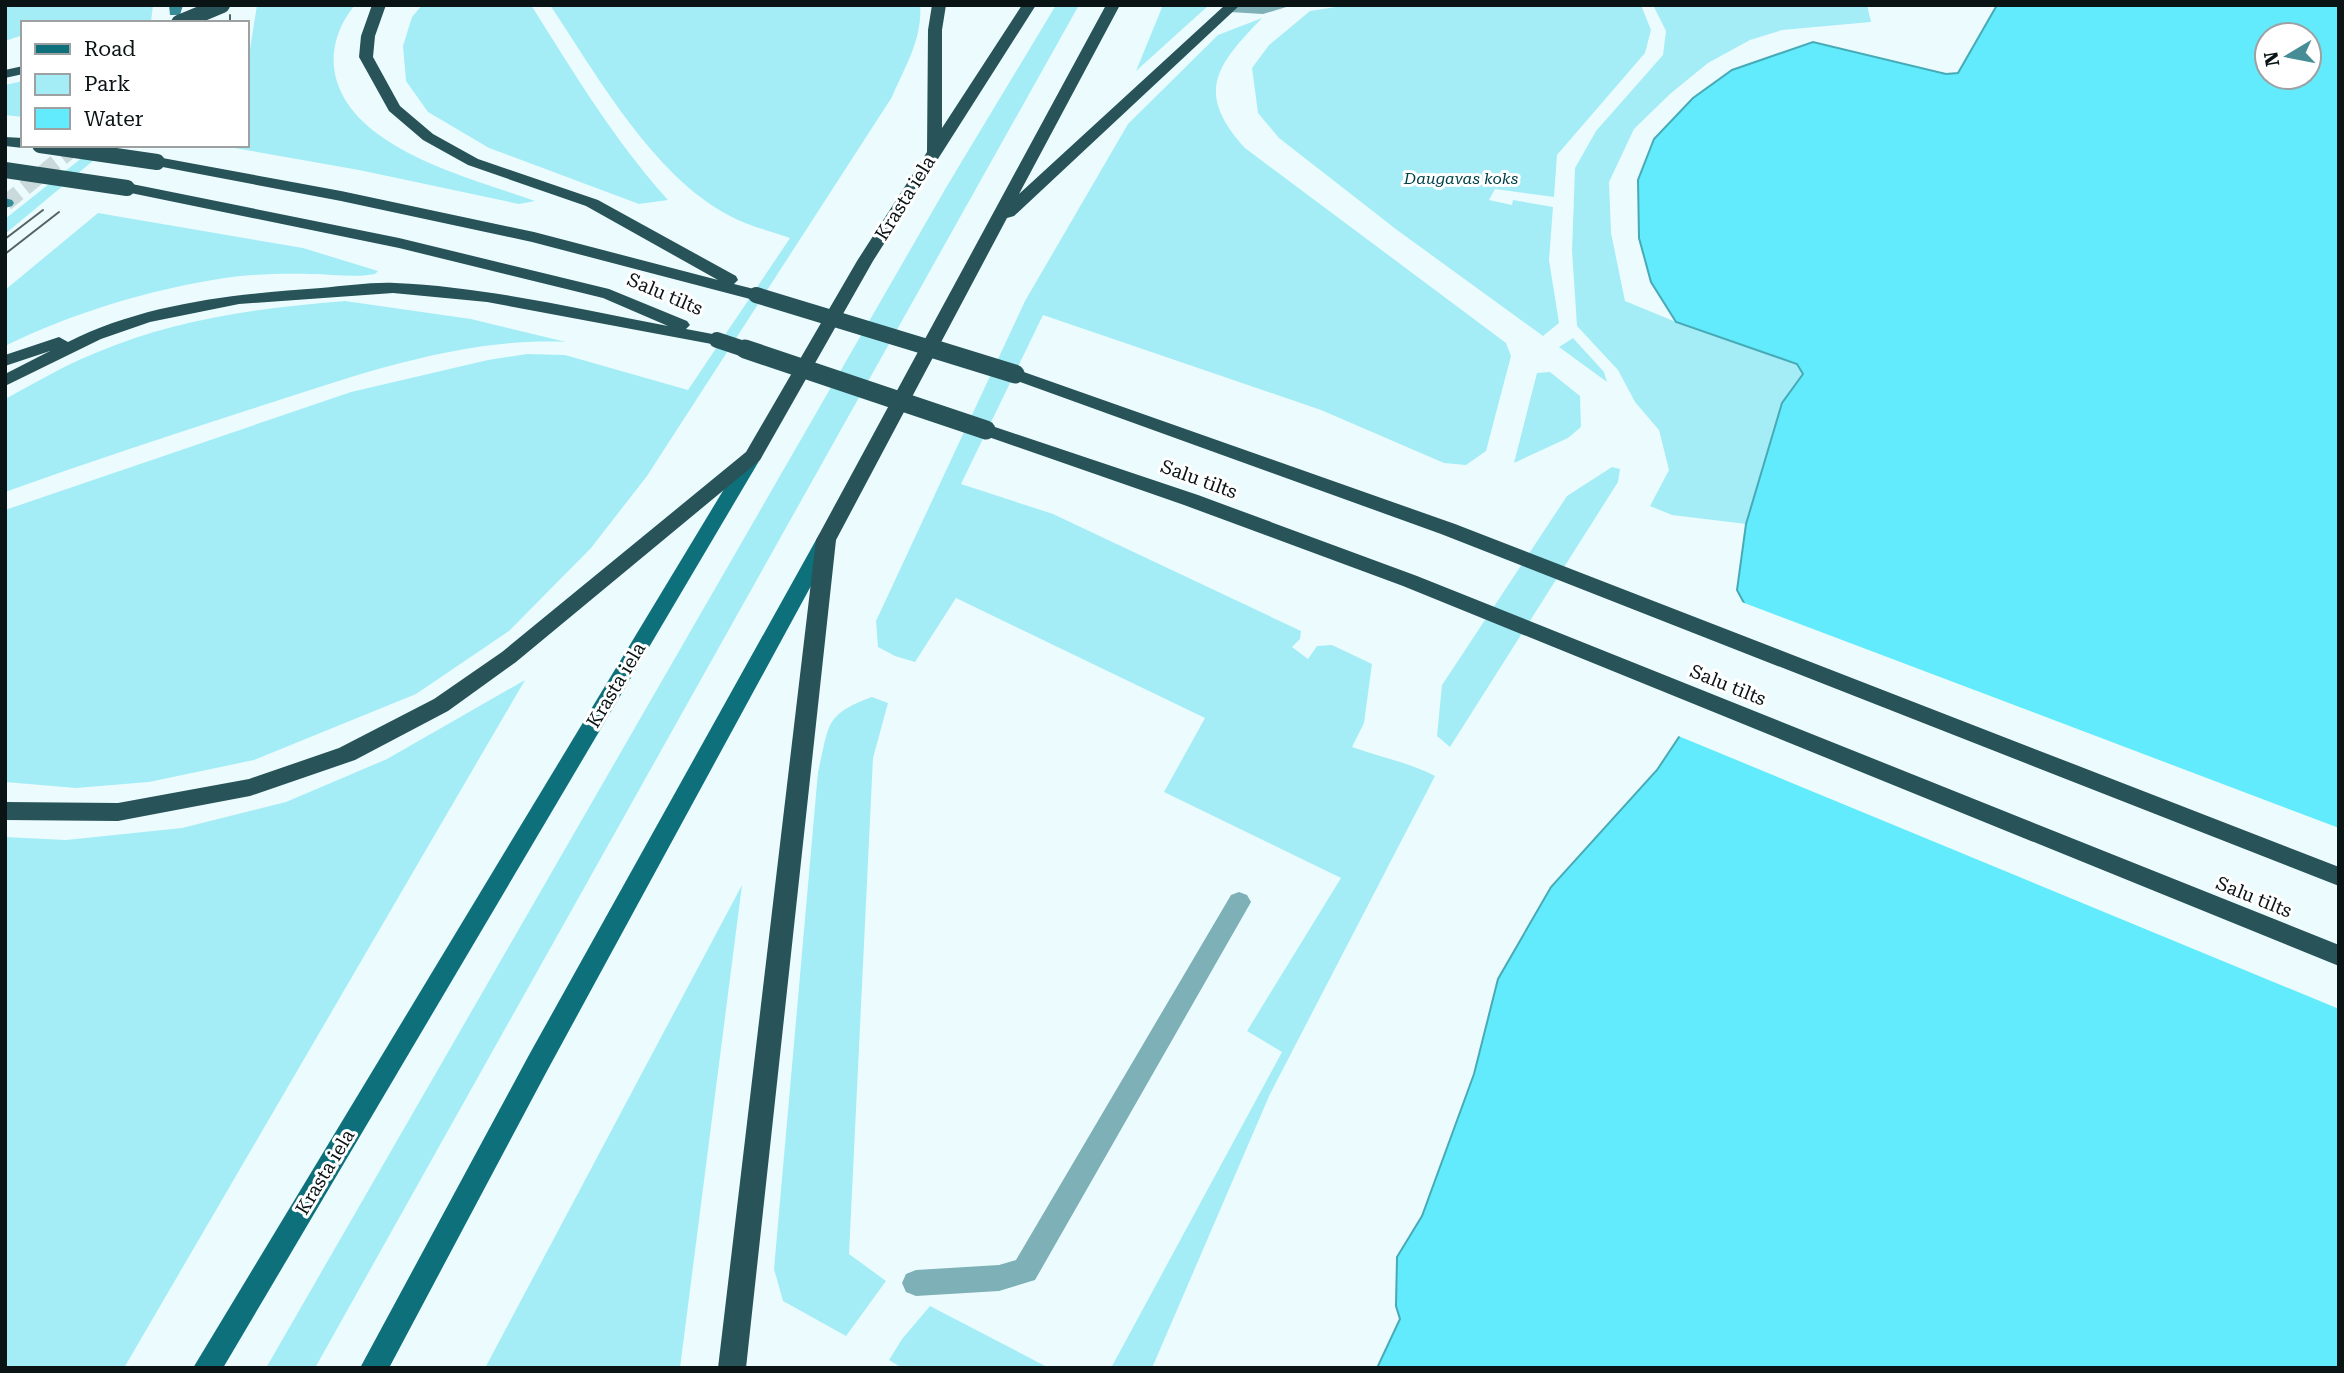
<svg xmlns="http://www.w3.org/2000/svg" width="2344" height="1373" font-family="'Roboto Serif',serif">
	<rect width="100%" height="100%" fill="#ecfcfe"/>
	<g fill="#a5edf6">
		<path d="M 5,5 L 153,5 L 151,22 L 148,23 L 23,23 L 23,35 L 5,41 Z"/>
		<path d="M 257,5 L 355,5 C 339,24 330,49 335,74 C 351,150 472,178 535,201 L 519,204 L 359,170 L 217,145 L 247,145 L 247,68 Z"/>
		<path d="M 422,5 L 531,5 C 574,73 614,140 668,200 L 639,204 L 489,148 L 428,112 L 406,81 L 403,46 L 412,17 Z"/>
		<path d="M 550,5 L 920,5 C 923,38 905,67 892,97 L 647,476 L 591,548 L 509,631 L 416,694 L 254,760 L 149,782 L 76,788 L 5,782 L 5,510 L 351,392 L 488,360 L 527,354 L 565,355 L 688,390 L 790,238 C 771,231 748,226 730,216 C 653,176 597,75 550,5 Z"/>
		<path d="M 1056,5 L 1079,5 L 315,1368 L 266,1368 L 947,186 Z"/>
		<path d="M 1163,5 L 1209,5 L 1136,71 Z"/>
		<path d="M 1349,5 L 1641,5 L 1651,30 L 1645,53 L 1557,155 L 1554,197 L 1495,189 L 1489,200 L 1512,205 L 1513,200 L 1553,207 L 1549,260 L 1559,323 L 1543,336 L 1397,230 L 1279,138 L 1258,113 L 1252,68 L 1269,45 L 1310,11 Z"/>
		<path d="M 1653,5 L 1867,5 L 1871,22 L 1782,30 L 1750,40 L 1708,63 L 1670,94 L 1634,129 L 1609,182 L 1611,233 L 1625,301 L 1676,322 L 1797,364 L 1804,374 L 1746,524 L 1672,515 L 1650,506 L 1669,470 L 1659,430 L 1635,402 L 1618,370 L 1577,326 L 1572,251 L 1575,168 L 1596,131 L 1663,55 L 1666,31 Z"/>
		<path d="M 1262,18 C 1217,65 1194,92 1245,148 L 1506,343 L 1511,356 L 1486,451 L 1466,465 L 1444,463 L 1321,410 L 1043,315 L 961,484 L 1053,514 L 1301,631 L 1300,639 L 1292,647 L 1308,659 L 1317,646 L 1332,645 L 1372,664 L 1364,723 L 1352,747 C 1380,757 1408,762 1435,776 L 1270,1094 L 1152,1368 L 1111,1368 L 1282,1052 L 1247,1031 L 1341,878 L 1164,792 L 1205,718 L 956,598 L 915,662 L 895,656 L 878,647 L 876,621 L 1025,301 L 1128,124 L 1218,35 Z"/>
		<path d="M 23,81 L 23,117 L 5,115 L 5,85 Z"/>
		<path d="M 98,145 L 112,145 L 5,234 L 5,219 Z"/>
		<path d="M 98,213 L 303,248 L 378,271 L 375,274 C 354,278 332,274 311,274 C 284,273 253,274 225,278 C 151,289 72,313 5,346 L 5,290 Z"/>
		<path d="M 345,301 L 471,319 L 566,342 C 465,337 362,373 267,404 C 179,432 92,461 5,492 L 7,398 C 35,383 63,366 93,354 C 173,319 258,308 345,301 Z"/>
		<path d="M 1573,338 L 1604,372 L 1607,382 L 1559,347 Z"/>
		<path d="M 1550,372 L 1580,396 L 1581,427 L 1568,438 L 1514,463 L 1537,373 Z"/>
		<path d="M 1612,467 L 1620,469 L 1618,482 L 1450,747 L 1437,736 L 1442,685 L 1567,496 Z"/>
		<path d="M 525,680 L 124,1368 L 5,1368 L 5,837 L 66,840 L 182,828 L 286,802 L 387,759 Z"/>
		<path d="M 872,697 L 888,703 L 873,758 L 849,1254 L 886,1281 L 846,1336 L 783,1301 L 774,1269 L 818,772 C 830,725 823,715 872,697 Z"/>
		<path d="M 742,885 L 680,1368 L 485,1368 Z"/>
		<path d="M 930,1306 L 1049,1368 L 902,1368 L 889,1360 L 902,1339 Z"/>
	</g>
	<path fill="#61ebfc" stroke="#47aab7" stroke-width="2" fill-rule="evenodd" d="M 1997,5 L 2339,5 L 2339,1368 L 1377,1368 L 1400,1319 L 1396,1306 L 1397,1257 L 1422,1216 L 1474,1074 L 1498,979 L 1551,887 L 1657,770 L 1679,737 L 1744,603 L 1737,590 L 1746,524 L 1782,403 L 1803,374 L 1797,364 L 1676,322 L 1651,282 L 1639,238 L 1638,180 L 1654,139 L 1693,98 L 1732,70 L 1813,42 L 1946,74 L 1958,73 ZM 2267,35 L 2309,35 L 2309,77 L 2267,77 Z"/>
	<path fill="#ecfcfe" d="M 1739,601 L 2339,828 L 2339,1009 L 1676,735 Z"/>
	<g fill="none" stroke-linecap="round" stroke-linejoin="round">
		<path stroke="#cad9db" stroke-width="16" stroke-dasharray="16 8" stroke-linecap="butt" d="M 6,203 L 77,145"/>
		<path fill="#7eb0b7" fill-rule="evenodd" d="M 1239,892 L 1247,895 L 1251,902 L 1035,1280 L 999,1291 L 916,1296 L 906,1292 L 902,1283 L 906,1274 L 916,1270 L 999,1265 L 1016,1260 L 1231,895 Z"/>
		<path fill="#7eb0b7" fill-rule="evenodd" d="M 1224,5 L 1293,5 L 1263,14 L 1229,12 L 1224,11 Z"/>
		<g fill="#378d97" fill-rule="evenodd">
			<path d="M 169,5 L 183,5 L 180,15 L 170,15 Z"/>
			<path d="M 5,198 L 12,200 L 14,203 L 12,206 L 5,208 Z"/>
		</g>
		<g fill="#0e707a" fill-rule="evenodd">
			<path d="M 753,450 L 762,456 L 223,1368 L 193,1368 L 744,456 Z"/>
			<path d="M 826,533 L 833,535 L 836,540 L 547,1071 L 389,1368 L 360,1368 L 529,1055 L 816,540 L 819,535 Z"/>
		</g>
		<g fill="#285358" fill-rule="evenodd">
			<path d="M 372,5 L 386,5 L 375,36 L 373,57 L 400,106 L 433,134 L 478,159 L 598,200 L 736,276 L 738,280 L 734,284 L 762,291 L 764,295 L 762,299 L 750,299 L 532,242 L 341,201 L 152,165 L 149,162 L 152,159 L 157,157 L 341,191 L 534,232 L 718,280 L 586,206 L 468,165 L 423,140 L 389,111 L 359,57 L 361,36 Z"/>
			<path d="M 932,5 L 946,5 L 942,30 L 942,128 L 1022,5 L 1036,5 L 873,261 L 760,460 L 516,662 L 448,711 L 355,760 L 250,796 L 118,821 L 5,820 L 5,802 L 118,803 L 249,779 L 339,748 L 434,699 L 502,652 L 746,452 L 857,261 L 927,152 L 928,30 Z"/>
			<path d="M 1106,5 L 1120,5 L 1019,194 L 1225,5 L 1240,5 L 1014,216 L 1007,218 L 836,540 L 746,1368 L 718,1368 L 816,540 Z"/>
			<path d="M 23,66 L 23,74 L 5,78 L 5,70 Z"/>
			<path d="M 5,137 L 23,138 L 23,145 L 29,145 L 23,148 L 5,146 Z"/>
			<path d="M 127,183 L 399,238 L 609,289 L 687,321 L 690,325 L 686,329 L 723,336 L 726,340 L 717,345 L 487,302 L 393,293 L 239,304 L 150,322 L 101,339 L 5,386 L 5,374 L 50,351 L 5,366 L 5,355 L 59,337 L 68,342 C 145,303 235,294 321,288 C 345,286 371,282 395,283 C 487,287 578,309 668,326 L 603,298 L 399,248 L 121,191 L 119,188 L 121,185 Z"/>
			<path d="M 1015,369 L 1455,524 L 2339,867 L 2339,886 L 1441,534 L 1009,378 L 1006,374 Z"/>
			<path d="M 986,424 L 1198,495 L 1417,576 L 2339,945 L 2339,966 L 1403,586 L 1184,505 L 980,434 L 977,430 L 980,426 Z"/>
		</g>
		<g stroke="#566263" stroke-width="2">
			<path d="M 230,15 L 230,23"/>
			<path d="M 5,239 L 43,210"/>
			<path d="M 5,254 L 59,212"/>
		</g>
		<g stroke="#285358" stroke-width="16">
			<path d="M 179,23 L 222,5"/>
			<path d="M 40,145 L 157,162"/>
			<path d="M 5,170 L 127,188"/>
			<path d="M 756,295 L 940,351"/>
			<path d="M 717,340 L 750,351"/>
		</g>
		<g stroke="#285358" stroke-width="19">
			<path d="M 745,349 L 986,430"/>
			<path d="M 934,349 L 1015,374"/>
		</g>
	</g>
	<g text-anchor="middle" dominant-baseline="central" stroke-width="6" stroke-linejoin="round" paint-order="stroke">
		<g font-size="16" font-style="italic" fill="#004249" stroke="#fff">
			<text x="1461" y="178">Daugavas koks</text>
		</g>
		<g font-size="19" fill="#0b1415" stroke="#fff">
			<text transform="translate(905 198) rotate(-58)">Krasta iela</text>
			<text transform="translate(665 294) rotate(23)">Salu tilts</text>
			<text transform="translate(1199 479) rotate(20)">Salu tilts</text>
			<text transform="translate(616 685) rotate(-59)">Krasta iela</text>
			<text transform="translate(1728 685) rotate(22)">Salu tilts</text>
			<text transform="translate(2254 897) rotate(22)">Salu tilts</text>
			<text transform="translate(325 1172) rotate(-59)">Krasta iela</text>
		</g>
	</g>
	<rect width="2344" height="1373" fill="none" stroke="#0b1415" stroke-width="14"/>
	<rect x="21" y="21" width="228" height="126" fill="#ffffff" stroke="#9da1a1" stroke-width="2"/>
	<rect x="35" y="44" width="35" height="10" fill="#0e707a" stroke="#9da1a1" stroke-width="2"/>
	<text x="84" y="56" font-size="21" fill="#0b1415">Road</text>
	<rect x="35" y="74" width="35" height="21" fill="#a5edf6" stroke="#9da1a1" stroke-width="2"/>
	<text x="84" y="91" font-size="21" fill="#0b1415">Park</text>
	<rect x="35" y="108" width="35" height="21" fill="#61ebfc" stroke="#9da1a1" stroke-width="2"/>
	<text x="84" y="126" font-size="21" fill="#0b1415">Water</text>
	<g transform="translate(2288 56) rotate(260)"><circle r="33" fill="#ffffff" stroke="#9da1a1" stroke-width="2"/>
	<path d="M0-5L12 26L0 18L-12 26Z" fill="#468d96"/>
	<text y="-10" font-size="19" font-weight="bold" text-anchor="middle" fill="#0b1415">N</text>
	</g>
</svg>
